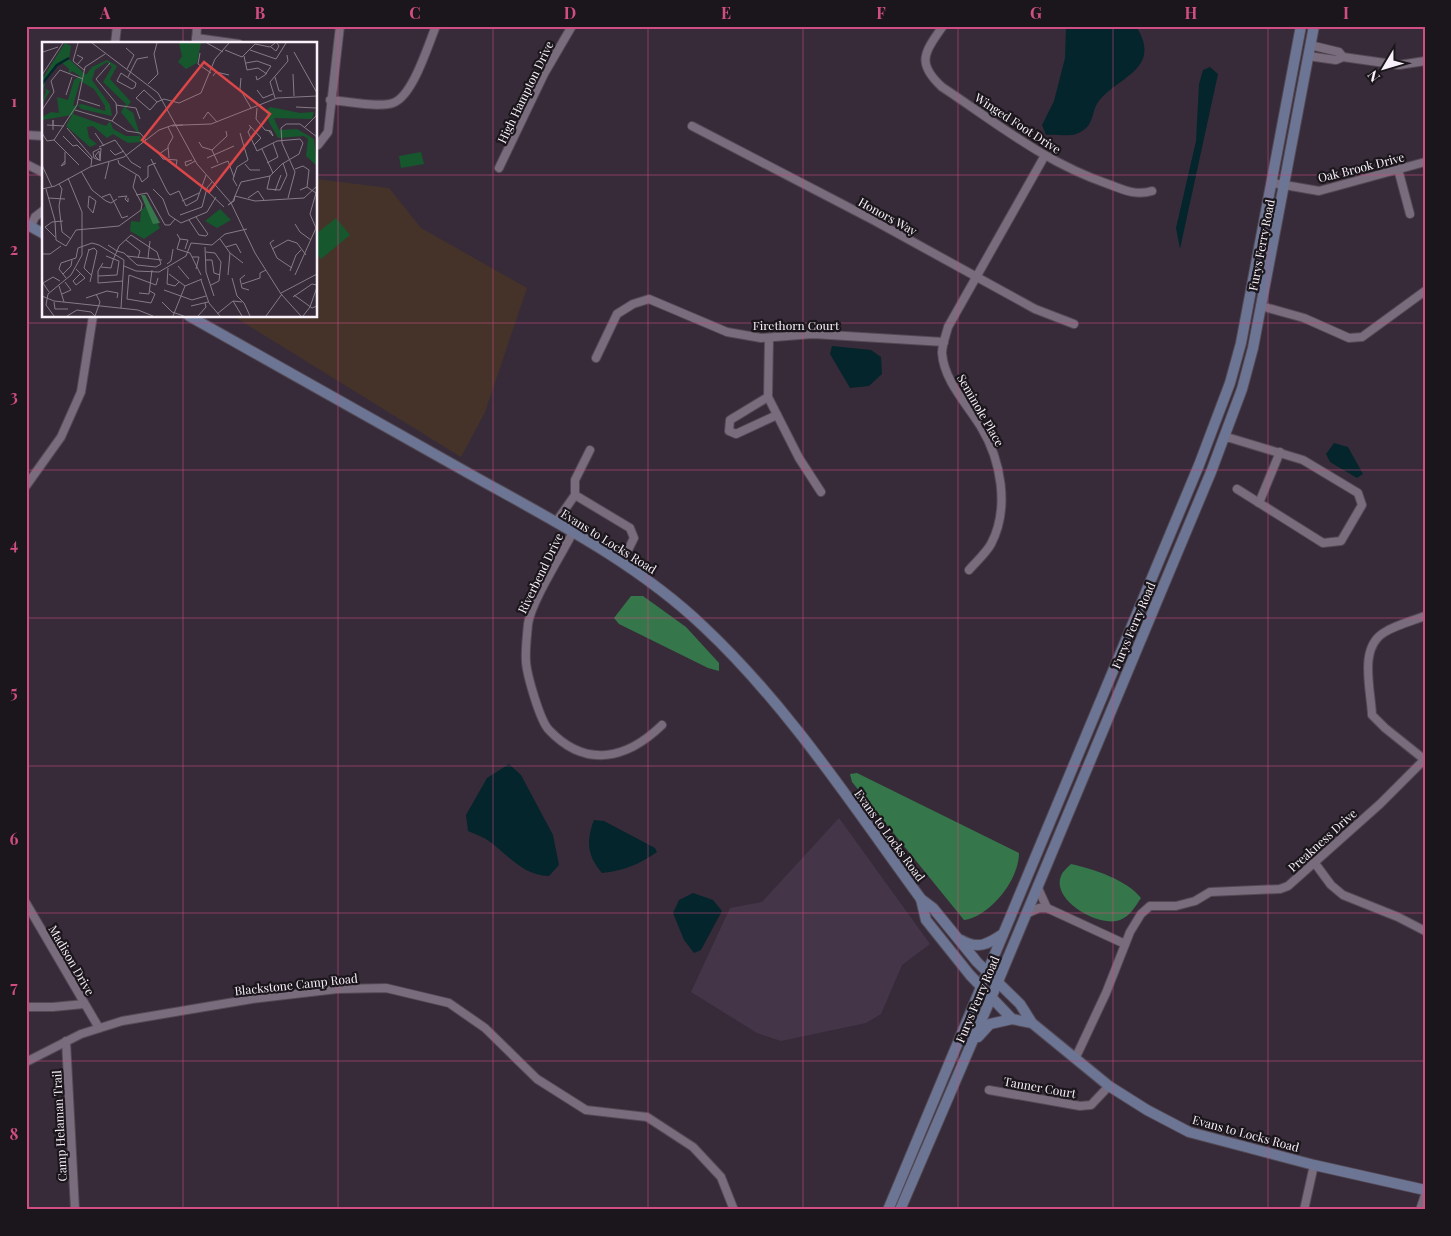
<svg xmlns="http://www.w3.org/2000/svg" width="1451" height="1236" font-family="'Playfair Display',serif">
	<rect width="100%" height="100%" fill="#372b39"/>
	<path fill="#453548" d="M 839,818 L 930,944 L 902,965 L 881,1014 L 866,1023 L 781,1041 L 757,1033 L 691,992 L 730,908 L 762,902 Z"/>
	<path fill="#45332a" d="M 316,179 L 389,188 L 421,228 L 527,288 L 485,412 L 461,457 L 233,316 L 316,316 Z"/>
	<g fill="#16572e">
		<path d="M 421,152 L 424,164 L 401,168 L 399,156 Z"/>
		<path d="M 336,218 L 350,235 L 321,259 L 316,253 L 316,234 Z"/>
	</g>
	<g fill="#35764a">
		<path d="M 631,596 L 643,596 L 686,627 L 719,663 L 719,671 L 708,668 L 619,624 L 614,618 Z"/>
		<path d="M 857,773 L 1019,853 C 1019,880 990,916 964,920 L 852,782 L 850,774 Z"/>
		<path d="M 1071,864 C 1094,869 1127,880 1141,898 C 1135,907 1130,916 1120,920 C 1099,928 1051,900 1061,876 C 1062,872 1068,867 1071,864 Z"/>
	</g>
	<g fill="#04252b">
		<path d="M 1066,26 L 1136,26 C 1163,69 1119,76 1099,101 C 1090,112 1096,127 1076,134 C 1068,137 1055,134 1046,135 L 1042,125 L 1054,101 L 1065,58 Z"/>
		<path d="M 1210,67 L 1218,74 L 1180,249 L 1176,228 L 1196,141 L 1199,84 L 1203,70 Z"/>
		<path d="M 832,346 L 871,350 L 881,357 L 882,374 L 869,386 L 850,388 L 830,354 Z"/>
		<path d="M 1334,443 L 1348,447 L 1363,474 L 1357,478 L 1330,462 L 1326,454 Z"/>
		<path d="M 509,764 L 521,775 L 553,835 L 559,865 L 549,876 C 522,876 507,853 486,839 C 481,836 474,834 468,831 L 466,815 L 487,778 Z"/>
		<path d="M 594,820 L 604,821 L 655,848 L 657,852 C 640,864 623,871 602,873 C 587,856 586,841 594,820 Z"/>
		<path d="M 693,893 L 713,900 L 722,911 L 701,950 L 694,953 L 684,940 L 673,913 L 679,900 Z"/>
	</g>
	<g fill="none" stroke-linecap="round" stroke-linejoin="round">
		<defs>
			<g id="street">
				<path d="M 943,26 C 924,53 916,63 942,87 C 998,124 1044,162 1108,184 C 1124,190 1136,196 1152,191"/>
				<path d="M 196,38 L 239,44"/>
				<path d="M 115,44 L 117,26"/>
				<path d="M 196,44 L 197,26"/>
				<path d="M 1310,45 L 1339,52 L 1343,57"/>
				<path d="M 1308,56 L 1336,60 L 1343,57 L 1399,65 L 1425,61"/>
				<path d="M 330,100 C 347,101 378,108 393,103 C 413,96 428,45 436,26"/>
				<path d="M 692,126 L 875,221 L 1035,309 L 1074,324"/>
				<path d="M 26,135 L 44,136"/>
				<path d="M 318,145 L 328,132 L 340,26"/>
				<path d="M 26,164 L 44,173"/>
				<path d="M 499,168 L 544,74 L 572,26"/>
				<path d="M 1398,169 L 1410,214"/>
				<path d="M 1273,183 L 1319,191 L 1425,162"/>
				<path d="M 31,226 L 35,217 L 44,210"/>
				<path d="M 1261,306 L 1304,318 L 1349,338 L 1362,337 L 1425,291"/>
				<path d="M 769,338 L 768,397 L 799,458 L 821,492"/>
				<path d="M 596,358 L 617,314 L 633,304 L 649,299 L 727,332 L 761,338 L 813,334 L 944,342"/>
				<path d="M 768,397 L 730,420 L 729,431 L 736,434 L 777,415"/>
				<path d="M 1224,438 L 1230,438 L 1303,460 L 1358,493 L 1362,505 L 1341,541 L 1323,543 L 1237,489"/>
				<path d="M 26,486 L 61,437 L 81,392 L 93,316"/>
				<path d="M 575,495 L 630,528 L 634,538 L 622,562"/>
				<path d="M 1259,503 L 1280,452"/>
				<path d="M 556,522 L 575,495 L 575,480 L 590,450"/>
				<path d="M 573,532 C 562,554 531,602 528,624 C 527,636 525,650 526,662 C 527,675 540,721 549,730 C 586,769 627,759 662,725"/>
				<path d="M 969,570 C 976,562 986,553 991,544 C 1010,508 1001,460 981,427 C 967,404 944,381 942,353 C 942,345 946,335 948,327 L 1044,157"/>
				<path d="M 1425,616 C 1412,621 1396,625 1385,632 C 1358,647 1371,689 1372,715 L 1385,728 L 1425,760"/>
				<path d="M 1314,862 L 1331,885 L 1343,895 L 1398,917 L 1425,931"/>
				<path d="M 1037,886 L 1047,908"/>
				<path d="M 26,903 L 99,1028"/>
				<path d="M 1026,914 L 1039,908 L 1047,908 L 1125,944"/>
				<path d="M 26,1007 L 53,1007 L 84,1004"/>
				<path d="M 66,1041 L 75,1210"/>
				<path d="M 1075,1059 L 1106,993 L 1130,932 L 1141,914 L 1150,906 L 1176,906 L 1195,901 L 1210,892 L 1280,889 L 1288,886 L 1380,804 L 1424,760"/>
				<path d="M 26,1062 L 81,1034 L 122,1021 L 252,999 L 337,989 L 386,988 L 449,1003 L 485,1028 L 537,1079 L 586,1110 L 647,1117 L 693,1147 L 721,1177 L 734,1210"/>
				<path d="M 989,1090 L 1080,1106 L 1091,1105 L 1109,1086"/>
				<path d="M 1304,1210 L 1314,1165"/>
				<path d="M 1420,1210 L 1425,1195"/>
			</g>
			<g id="secondary">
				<path d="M 26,224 L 44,234"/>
				<path d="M 189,316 C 285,370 381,424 477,478 C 556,522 638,564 704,627 C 789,707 853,806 921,899"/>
				<path d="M 961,940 C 978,950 988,944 1003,934"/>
				<path d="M 1032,1023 L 1012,1019 L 970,975 L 926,920 L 921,899 L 933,908 L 977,962 L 1020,1004 L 1032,1023 L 1109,1086 L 1147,1110 L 1189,1132 L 1314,1165 L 1425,1190"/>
				<path d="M 978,1037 L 990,1024 L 1012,1019"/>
				<path d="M 888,1210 L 1199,465 L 1230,383 L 1241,343 L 1301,26"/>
				<path d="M 900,1210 L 994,991 L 1211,472 L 1242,389 L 1253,348 L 1314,26"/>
			</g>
		</defs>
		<use href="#street" stroke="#534854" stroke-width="10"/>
		<use href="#secondary" stroke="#534854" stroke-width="12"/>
		<use href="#street" stroke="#796c7c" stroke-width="8"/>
		<use href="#secondary" stroke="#6c7694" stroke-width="10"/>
	</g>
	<path fill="none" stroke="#d04e83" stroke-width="1" stroke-opacity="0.55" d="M 183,26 L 183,44M 338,26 L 338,1210M 493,26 L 493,1210M 648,26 L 648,1210M 803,26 L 803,1210M 958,26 L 958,1210M 1113,26 L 1113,1210M 1268,26 L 1268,1210M 26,175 L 44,175M 316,175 L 1425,175M 183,316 L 183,1210M 26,323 L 1425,323M 26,470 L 1425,470M 26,618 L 1425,618M 26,766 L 1425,766M 26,913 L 1425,913M 26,1061 L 1425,1061"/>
	<g text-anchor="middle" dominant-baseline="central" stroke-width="4.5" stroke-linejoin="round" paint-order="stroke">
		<g font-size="12" fill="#f9f1fa" stroke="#1b161c">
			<text transform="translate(525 92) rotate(-64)">High Hampton Drive</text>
			<text transform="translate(1018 123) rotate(33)">Winged Foot Drive</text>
			<text transform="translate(1361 167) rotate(-14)">Oak Brook Drive</text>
			<text transform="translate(888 216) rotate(29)">Honors Way</text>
			<text transform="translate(1261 245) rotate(-79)">Furys Ferry Road</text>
			<text x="796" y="325">Firethorn Court</text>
			<text transform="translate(981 410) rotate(60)">Seminole Place</text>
			<text transform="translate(609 541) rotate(32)">Evans to Locks Road</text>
			<text transform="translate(540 573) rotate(-64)">Riverbend Drive</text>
			<text transform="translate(1133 625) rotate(-67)">Furys Ferry Road</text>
			<text transform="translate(890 835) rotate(54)">Evans to Locks Road</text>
			<text transform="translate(1322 840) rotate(-42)">Preakness Drive</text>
			<text transform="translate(72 960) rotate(60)">Madison Drive</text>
			<text transform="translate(296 984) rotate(-6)">Blackstone Camp Road</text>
			<text transform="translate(977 999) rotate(-67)">Furys Ferry Road</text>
			<text transform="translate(1040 1087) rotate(10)">Tanner Court</text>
			<text transform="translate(59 1126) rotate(-93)">Camp Helaman Trail</text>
			<text transform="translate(1246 1133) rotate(15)">Evans to Locks Road</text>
		</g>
	</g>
	<g transform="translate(42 42)">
		<rect width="275" height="275" fill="#372b39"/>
		<path d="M 23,1 L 29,4 L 27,17 L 44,33 L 50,25 L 65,18 L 75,24 L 68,37 L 89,60 L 84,66 L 91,71 L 100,100 L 86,101 L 71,92 L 65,96 L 51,84 L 45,85 L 47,96 L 55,102 L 48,105 L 24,84 L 30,73 L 0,78 L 0,75 L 9,70 L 17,71 L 15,55 L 26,58 L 32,38 L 38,34 L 30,29 L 27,32 L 27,27 L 19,20 L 4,37 L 2,46 L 8,49 L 0,62 L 4,49 L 0,44 L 0,37 ZM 65,20 L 70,25 L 61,40 L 84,62 L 79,70 L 98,94 L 84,94 L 71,87 L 68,79 L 64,84 L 31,72 L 36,63 L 39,67 L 70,74 L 68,63 L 50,38 L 53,28 ZM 38,39 L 52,47 L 63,64 L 63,69 L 40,62 L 31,64 ZM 137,1 L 159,1 L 155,21 L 144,27 L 136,20 L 140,14 ZM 228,65 L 258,71 L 272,70 L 270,77 L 232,76 L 237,88 L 255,87 L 272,97 L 275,124 L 264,114 L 266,97 L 262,94 L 236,96 L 227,80 L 224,69 ZM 105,162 L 118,186 L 102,197 L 88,189 L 89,179 L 98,180 L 99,169 ZM 178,167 L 189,178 L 175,186 L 163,179 Z" fill="#16572e" fill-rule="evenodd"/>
		<path d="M 99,153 L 103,153 L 118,181 L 111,182 Z" fill="#35764a"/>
		<path fill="none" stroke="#04252b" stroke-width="2.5" d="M 0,42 L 15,23 L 27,16"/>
		<path fill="none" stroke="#857a86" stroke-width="1" d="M 36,1 L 31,19 L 42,28M 50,1 L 116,51 L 155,122 L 189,161 L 213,211 L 239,252 L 259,274M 165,1 L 181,10M 229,5 L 234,9 L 237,4 L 235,1M 84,6 L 92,13 L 85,27M 183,8 L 200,15 L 213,2 L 228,5 L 233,1M 208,8 L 234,17 L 244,1M 1,10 L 16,5M 252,10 L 275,51M 158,11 L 156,22 L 169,31M 35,13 L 41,16 L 35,23M 202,14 L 205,28 L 216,26 L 225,32M 68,21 L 54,37 L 74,61 L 75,71 L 70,79M 204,21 L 215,19 L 229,24 L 223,33 L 215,38 L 214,34M 79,31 L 94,41 L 93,45 L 90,47 L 75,39 ZM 251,32 L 252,54M 0,33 L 21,1M 171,34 L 174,30 L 187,33M 86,35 L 95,17 L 106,15M 233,35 L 237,49 L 240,49M 199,36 L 198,47 L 209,66M 106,42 L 116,32 L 112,12 L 115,1M 102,48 L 115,60 L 108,68 L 94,56 ZM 215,48 L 221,56 L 231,52M 24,53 L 30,35M 233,56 L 228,40 L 246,19 L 245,13M 36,57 L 58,64M 115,60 L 122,57 L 137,61 L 159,51 L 173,17 L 187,1M 74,63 L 94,66 L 98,77M 254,65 L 274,66M 215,66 L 214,77 L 223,88 L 229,89 L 231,94 L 227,89M 0,68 L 12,50 L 9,39 L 18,28 L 41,37M 33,68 L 70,79 L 85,89 L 98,91 L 104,98M 161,77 L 166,70 L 175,80M 5,83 L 22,84M 11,83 L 11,78 L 11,88M 141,83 L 169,82 L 235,56 L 275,54M 207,83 L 219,96 L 212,103M 126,85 L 131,95 L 126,104 L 127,116M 209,85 L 206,90 L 215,109 L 235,99 L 258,97 L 261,101 L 257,112 L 240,122 L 228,134 L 199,140 L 193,154 L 213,159 L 262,156 L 275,144M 263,85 L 274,74 L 275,61M 25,86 L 50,115 L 49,124M 0,91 L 5,99 L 12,98 L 35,63 L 43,25 L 63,12M 53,91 L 62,104M 21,94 L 31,104 L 35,103M 12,98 L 37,123M 157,100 L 160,105 L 170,108 L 176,121M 35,103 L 50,118M 57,105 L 73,98 L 89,120 L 99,126M 126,106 L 117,112 L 121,117 L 135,118 L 134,124M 220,107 L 231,131M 68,108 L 73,113 L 82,109M 170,108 L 185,94 L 184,89M 23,110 L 23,122 L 19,124 L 23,119M 165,116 L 192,104M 109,117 L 125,149 L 128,153 L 137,149 L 144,164 L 155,158 L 164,133M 57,118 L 52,116 L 51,110 L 59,106 L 58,119M 57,118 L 53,114 L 57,109 L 58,119M 76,118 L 77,122 L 97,134 L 100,140 L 106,135 L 106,124 L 114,121M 150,118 L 143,120 L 144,124 L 153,119M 225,121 L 236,115 L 231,101M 203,122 L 208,128 L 218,128M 0,123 L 10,145M 195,125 L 206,118 L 198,91M 195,125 L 191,137 L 195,144M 169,126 L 186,119 L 192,135M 253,127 L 261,124 L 267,128 L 265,145 L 258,148M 39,129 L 50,148 L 64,159 L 69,161 L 75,157M 228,134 L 225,147 L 238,148 L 245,133 L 241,121M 63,137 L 67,120M 17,142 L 20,147 L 17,164 L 20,190 L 29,197M 0,147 L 13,144 L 48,125 L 82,115 L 117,88 L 131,83 L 141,83 L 130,84M 4,147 L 13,179 L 14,198 L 24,204 L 34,188 L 77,184 L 99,168 L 100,162 L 91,145 L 94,133M 111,147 L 121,157 L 127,173 L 139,181 L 165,170 L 174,155M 165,149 L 182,165M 233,149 L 239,133M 94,153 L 105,151 L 123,183 L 128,183 L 133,177M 47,154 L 54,159 L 51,171 L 46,165 ZM 193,154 L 192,159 L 186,163 L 191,159 ZM 60,155 L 68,152 L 80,176 L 86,174M 76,155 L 85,154 L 83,157 L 86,160 L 86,156M 6,156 L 23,157M 206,156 L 216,149 L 222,158M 246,156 L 253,130 L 240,101 L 239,86 L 244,82 L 258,82 L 275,95M 140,159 L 157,151M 138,173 L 160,165 L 165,146 L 170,140M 147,178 L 157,193 L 164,194 L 166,192 L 154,175M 253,182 L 258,190 L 269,198M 135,192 L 138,197 L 146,198 L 143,207M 13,195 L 3,185 L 10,180 L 21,179M 138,197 L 135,207 L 148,211 L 159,233M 178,197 L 188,211 L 201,221M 84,198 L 98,209 L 96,216M 232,198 L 228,201 L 235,216 L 250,226M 163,205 L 164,230 L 172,254M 184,205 L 194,202 L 199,211M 275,205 L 275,227M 47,207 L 42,226 L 49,233M 230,207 L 246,198 L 255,201 L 264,213M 47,208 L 52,206 L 55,209 L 48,240M 164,210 L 173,211 L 179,220 L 177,239 L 169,243M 0,212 L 8,212 L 19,204M 85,214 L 120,218M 150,215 L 157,215 L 154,227M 106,216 L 108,199M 164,218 L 170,218 L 172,231 L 178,233M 61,221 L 56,229 L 56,241 L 81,239M 125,222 L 129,219 L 131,207M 82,224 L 94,229 L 117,230 L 144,214 L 149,201 L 170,203 L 183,192 L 205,187M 136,224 L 147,237M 59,225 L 69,226 L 71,218 L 75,209 L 77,204 L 89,193 L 115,210 L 119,222 L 114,225 L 95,223 L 82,211 L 75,209 L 66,203M 126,226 L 125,242 L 133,244 L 137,240M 248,229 L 254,213 L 259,208M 21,232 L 29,224 L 30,218M 127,232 L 143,244M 186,233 L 188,211M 203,233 L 198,237 L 200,246 L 207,248M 253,233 L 274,186 L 268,172 L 274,151 L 265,145M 56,234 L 75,233 L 77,219 L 64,214M 24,236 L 17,227 L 19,221 L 34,216 L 36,206 L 50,201 L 57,203 L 82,218 L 79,266M 190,236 L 195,254 L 202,261 L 208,274M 159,238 L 167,261 L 178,274M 200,242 L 218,236 L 218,231 L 224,228M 34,243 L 43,236 L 34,227M 34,243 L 31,239 L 39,231M 17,244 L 22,260M 122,248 L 150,258 L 164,254M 7,250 L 1,241 L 11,235 L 18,239M 97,251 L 107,252 L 110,228M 239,251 L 275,232M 20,252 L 29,248 L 23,240M 252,253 L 270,266 L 275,264M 0,254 L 12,259 L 96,268 L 111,274M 251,255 L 270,242 L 275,243M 44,256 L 65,249 L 76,251 L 75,256M 85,257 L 87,233 L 114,243 L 116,236M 85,257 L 109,261 L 113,252 L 108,249M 191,259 L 200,274M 12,260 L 13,267 L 26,267M 120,260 L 130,270 L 142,274M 149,264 L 166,260M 175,272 L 191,259 L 200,260M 12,274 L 4,263 L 6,252 L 29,233 L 40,213 L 40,170 L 26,136M 25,274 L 35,268 L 49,270 L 53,274M 53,274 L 58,260 L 54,252M 131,274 L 143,244 L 160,237M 156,274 L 164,265 L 163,261M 224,274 L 240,252M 261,274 L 268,265 L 275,245"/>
		<path fill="#db4648" fill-opacity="0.15" stroke="#db4648" stroke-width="2.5" d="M 162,20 L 228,72 L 167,150 L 100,98 Z"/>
		<rect width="275" height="275" fill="none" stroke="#f9f1fa" stroke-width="2.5"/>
	</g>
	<rect width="1451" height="1236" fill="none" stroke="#1b161c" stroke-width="55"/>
	<g transform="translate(1384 68) rotate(232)" stroke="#1b161c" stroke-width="4" paint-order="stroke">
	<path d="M0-4L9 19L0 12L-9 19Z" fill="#f9f1fa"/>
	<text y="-8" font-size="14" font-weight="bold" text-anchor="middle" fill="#f9f1fa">N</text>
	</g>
	<rect x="28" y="28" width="1396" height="1180" fill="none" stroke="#d04e83" stroke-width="2"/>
	<g font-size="16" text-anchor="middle" font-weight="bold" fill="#d04e83">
		<text x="105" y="19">A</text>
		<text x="260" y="19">B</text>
		<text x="415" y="19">C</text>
		<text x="570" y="19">D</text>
		<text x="726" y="19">E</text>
		<text x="881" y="19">F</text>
		<text x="1036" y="19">G</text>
		<text x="1191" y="19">H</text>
		<text x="1346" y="19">I</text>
		<text x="14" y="107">1</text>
		<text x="14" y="255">2</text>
		<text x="14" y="402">3</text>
		<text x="14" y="550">4</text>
		<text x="14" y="698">5</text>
		<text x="14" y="845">6</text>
		<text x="14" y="993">7</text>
		<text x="14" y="1140">8</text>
	</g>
</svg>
